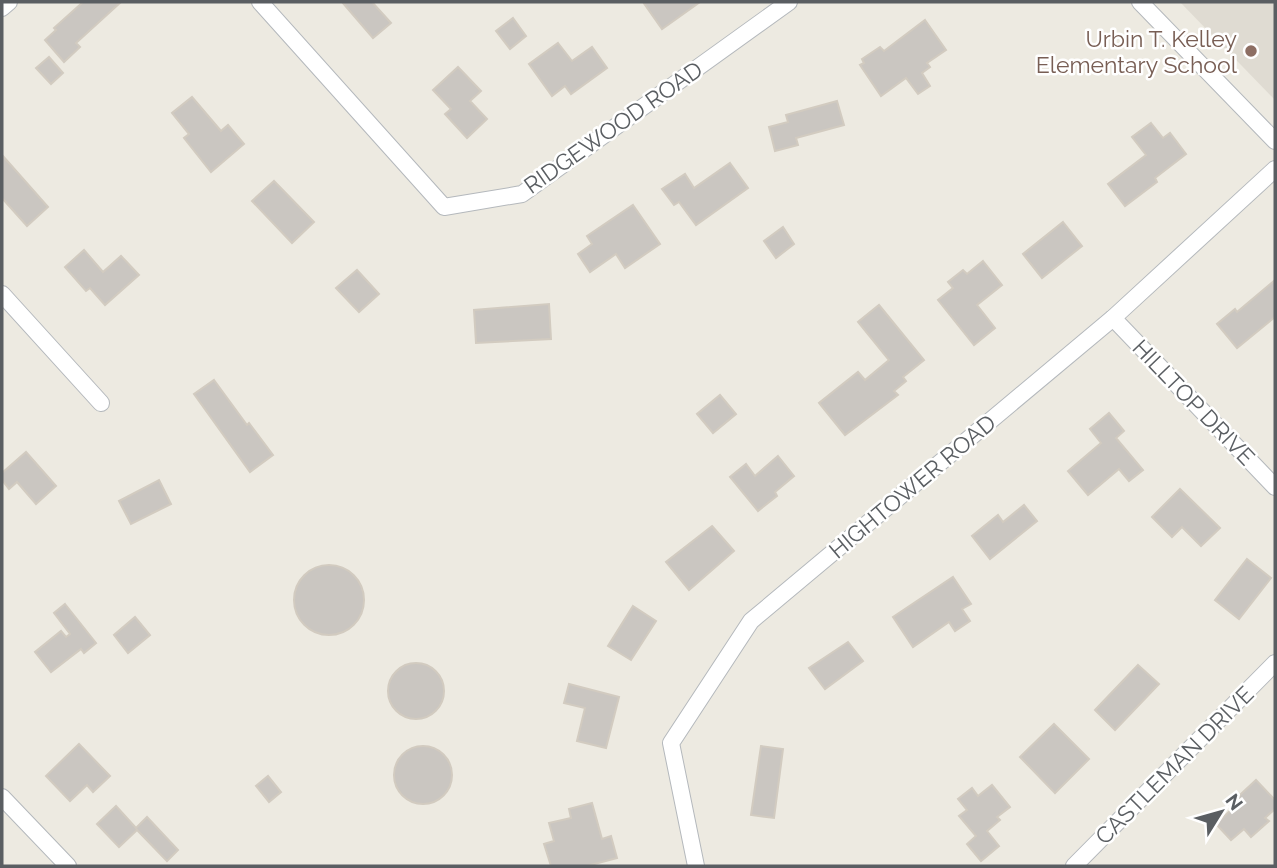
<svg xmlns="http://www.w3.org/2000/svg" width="1277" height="868" font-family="Raleway,sans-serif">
	<rect width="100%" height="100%" fill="#edeae1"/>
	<path fill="#dfdbd2" d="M 1180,2 L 1275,2 L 1275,100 Z"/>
	<g fill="#cac6c1" stroke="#d2cbc0" stroke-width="2">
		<path d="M 83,2 L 121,2 L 76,43 L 80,47 L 64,62 L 45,40 L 56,30 L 54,28 Z"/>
		<path d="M 342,2 L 372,2 L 391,23 L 373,38 Z"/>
		<path d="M 643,2 L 700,2 L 662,29 Z"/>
		<path d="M 513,18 L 526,36 L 510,49 L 496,31 Z"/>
		<path d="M 925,20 L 946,50 L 927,63 L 930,67 L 922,73 L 930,86 L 918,94 L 906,78 L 881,96 L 860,65 L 864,63 L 862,59 L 880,47 L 884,51 Z"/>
		<path d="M 558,43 L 572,61 L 592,47 L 607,68 L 571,94 L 565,86 L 552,96 L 529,64 Z"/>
		<path d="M 49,57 L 63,73 L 51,84 L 36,68 Z"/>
		<path d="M 458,67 L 481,91 L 470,101 L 487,119 L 467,138 L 445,114 L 451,109 L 433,90 Z"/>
		<path d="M 192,97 L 221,131 L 228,125 L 244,144 L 211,172 L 184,138 L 189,134 L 172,113 Z"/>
		<path d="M 837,101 L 844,125 L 796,138 L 798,145 L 775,151 L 769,127 L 788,122 L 786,115 Z"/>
		<path d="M 1151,123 L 1163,138 L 1170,133 L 1186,154 L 1155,178 L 1157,182 L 1125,206 L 1108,184 L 1146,155 L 1132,137 Z"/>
		<path d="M 2,155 L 48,207 L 27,226 L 2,198 Z"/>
		<path d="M 730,163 L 748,188 L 696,225 L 679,202 L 674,205 L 662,189 L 685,174 L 694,188 Z"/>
		<path d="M 274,181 L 314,222 L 292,243 L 252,201 Z"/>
		<path d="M 633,205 L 660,244 L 625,268 L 616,254 L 590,272 L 578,254 L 592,244 L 587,236 Z"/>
		<path d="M 1063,222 L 1082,246 L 1042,278 L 1023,254 Z"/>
		<path d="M 783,227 L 794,244 L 776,258 L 764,241 Z"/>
		<path d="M 84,250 L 103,272 L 121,256 L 139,275 L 105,305 L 90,288 L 86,291 L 65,267 Z"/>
		<path d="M 983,261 L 1002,285 L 977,305 L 995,328 L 974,345 L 938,300 L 953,288 L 948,282 L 963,270 L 967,274 Z"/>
		<path d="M 357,270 L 379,294 L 359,312 L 336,288 Z"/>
		<path d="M 1275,280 L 1275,317 L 1237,348 L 1217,324 L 1235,309 L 1237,312 Z"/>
		<path d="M 549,304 L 551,339 L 476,343 L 474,310 Z"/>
		<path d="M 879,305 L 924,360 L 903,377 L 906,381 L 894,391 L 898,395 L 845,435 L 819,403 L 858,372 L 865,380 L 889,360 L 858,322 Z"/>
		<path d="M 214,380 L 247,425 L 249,423 L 273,455 L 250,472 L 194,394 Z"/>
		<path d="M 720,395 L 736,414 L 713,433 L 697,414 Z"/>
		<path d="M 1109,413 L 1124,431 L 1116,438 L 1143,470 L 1129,481 L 1119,469 L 1088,495 L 1068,471 L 1101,443 L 1090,429 Z"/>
		<path d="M 26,452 L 56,486 L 36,504 L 17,482 L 9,489 L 2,480 L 2,473 Z"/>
		<path d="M 778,456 L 794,476 L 775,492 L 777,496 L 758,511 L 730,477 L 746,464 L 755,476 Z"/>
		<path d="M 159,480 L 171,504 L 131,524 L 119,501 Z"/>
		<path d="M 1180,489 L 1220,528 L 1201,546 L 1182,527 L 1172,537 L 1152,517 Z"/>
		<path d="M 1024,505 L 1037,521 L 990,559 L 972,536 L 998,515 L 1003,522 Z"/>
		<path d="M 712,526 L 734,551 L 689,590 L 666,562 Z"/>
		<path d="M 1247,559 L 1271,578 L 1239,619 L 1215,600 Z"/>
		<circle cx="329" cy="600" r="35"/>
		<path d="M 953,577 L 971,604 L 962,609 L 970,621 L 955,631 L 949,622 L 913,647 L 893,617 Z"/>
		<path d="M 65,604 L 96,643 L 84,653 L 81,649 L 51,672 L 35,652 L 61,631 L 66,637 L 70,634 L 54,613 Z"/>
		<path d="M 633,606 L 656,621 L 631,660 L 608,646 Z"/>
		<path d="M 135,617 L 150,635 L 128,653 L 114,635 Z"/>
		<path d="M 848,642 L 863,661 L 825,689 L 809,668 Z"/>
		<circle cx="416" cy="691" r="28"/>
		<path d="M 1138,665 L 1159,684 L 1115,730 L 1095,710 Z"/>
		<path d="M 569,684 L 619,697 L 606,748 L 577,741 L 585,708 L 564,703 Z"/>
		<path d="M 1054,724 L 1089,759 L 1055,793 L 1020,757 Z"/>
		<path d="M 79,744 L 110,776 L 93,792 L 87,785 L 70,801 L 46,776 Z"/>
		<path d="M 761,746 L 783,749 L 774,818 L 751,815 Z"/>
		<circle cx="423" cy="775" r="29"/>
		<path d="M 268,776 L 281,792 L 269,802 L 256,786 Z"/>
		<path d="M 1256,780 L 1275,800 L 1275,809 L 1265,818 L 1269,821 L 1251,837 L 1244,829 L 1231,840 L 1216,824 L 1232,809 L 1229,805 Z"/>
		<path d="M 992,785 L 1010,807 L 997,817 L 1000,820 L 987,831 L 999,846 L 981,861 L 967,844 L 976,836 L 959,816 L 967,810 L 958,799 L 972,788 L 978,796 Z"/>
		<path d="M 592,803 L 602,839 L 611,836 L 617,858 L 587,866 L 551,866 L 544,844 L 554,841 L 549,823 L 571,818 L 569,809 Z"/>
		<path d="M 116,806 L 136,828 L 147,817 L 178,850 L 167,861 L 137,830 L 119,847 L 97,824 Z"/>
	</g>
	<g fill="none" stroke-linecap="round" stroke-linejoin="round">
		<defs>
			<g id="minor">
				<path d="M 260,2 L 444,207 L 522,194 L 789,2"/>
				<path d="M 1140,2 L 1275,141"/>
				<path d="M 2,8 L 9,2"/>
				<path d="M 2,294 L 101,403"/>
				<path d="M 1113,318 L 1275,487"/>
				<path d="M 2,797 L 68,866"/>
				<path d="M 696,866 L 671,743 L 751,621 L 1113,318 L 1275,169"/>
				<path d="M 1074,866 L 1275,663"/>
			</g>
		</defs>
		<use href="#minor" stroke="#b4b8bc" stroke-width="18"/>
		<use href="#minor" stroke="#fff" stroke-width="16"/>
	</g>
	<circle fill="#8d6e63" stroke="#fff" stroke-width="2.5" cx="1251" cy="51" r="7"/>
	<g text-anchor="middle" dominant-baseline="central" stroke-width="5" stroke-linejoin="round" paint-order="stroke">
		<g font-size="23" fill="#785e54" stroke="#fff" text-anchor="end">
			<text x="1237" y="38">Urbin T. Kelley<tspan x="1237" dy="26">Elementary School</tspan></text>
		</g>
		<g font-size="23" fill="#5a5e62" stroke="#fff">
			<text transform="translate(613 127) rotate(-35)">RIDGEWOOD ROAD</text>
			<text transform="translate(1194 402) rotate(46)">HILLTOP DRIVE</text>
			<text transform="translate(912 486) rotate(-40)">HIGHTOWER ROAD</text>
			<text transform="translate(1174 765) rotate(-45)">CASTLEMAN DRIVE</text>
		</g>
	</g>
	<rect width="1277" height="868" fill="none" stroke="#5a5e62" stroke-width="7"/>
	<g transform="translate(1221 812) rotate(53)" stroke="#ffffff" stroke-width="5" paint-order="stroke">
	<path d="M0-5L12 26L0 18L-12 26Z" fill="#5a5e62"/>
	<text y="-10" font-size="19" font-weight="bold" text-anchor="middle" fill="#5a5e62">N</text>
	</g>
</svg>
